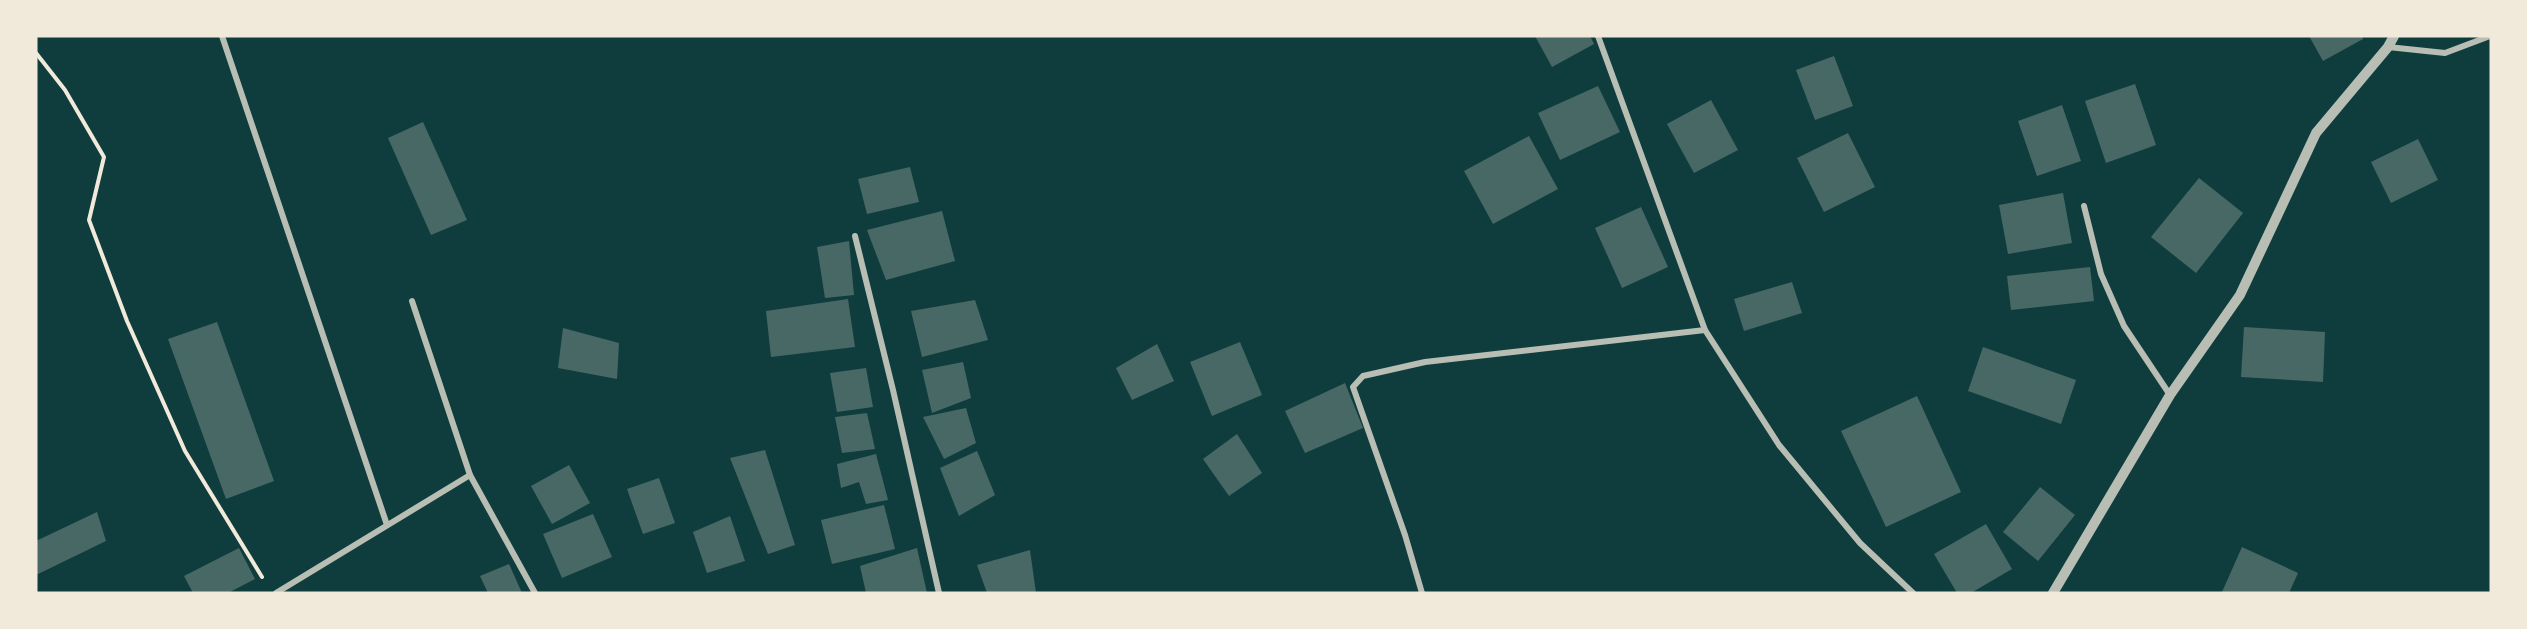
<svg xmlns="http://www.w3.org/2000/svg" width="2527" height="629" font-family="'Crimson Pro',serif">
	<rect width="100%" height="100%" fill="#0f3d3e"/>
	<g fill="#486865">
		<path d="M 1535,36 L 1590,36 L 1594,44 L 1552,67 Z"/>
		<path d="M 2309,36 L 2362,36 L 2363,39 L 2323,61 Z"/>
		<path d="M 1834,56 L 1853,106 L 1815,120 L 1796,70 Z"/>
		<path d="M 2135,84 L 2156,145 L 2106,163 L 2085,101 Z"/>
		<path d="M 1598,86 L 1620,132 L 1560,160 L 1538,113 Z"/>
		<path d="M 1711,100 L 1738,150 L 1694,173 L 1667,124 Z"/>
		<path d="M 2062,105 L 2081,161 L 2037,176 L 2018,121 Z"/>
		<path d="M 423,122 L 467,220 L 431,235 L 388,138 Z"/>
		<path d="M 1848,133 L 1875,187 L 1824,212 L 1797,158 Z"/>
		<path d="M 1529,136 L 1558,189 L 1493,224 L 1464,171 Z"/>
		<path d="M 2418,139 L 2438,180 L 2391,203 L 2371,162 Z"/>
		<path d="M 910,167 L 919,202 L 867,214 L 858,179 Z"/>
		<path d="M 2199,178 L 2243,213 L 2196,273 L 2151,237 Z"/>
		<path d="M 2063,193 L 2072,243 L 2008,254 L 1999,205 Z"/>
		<path d="M 1641,207 L 1668,267 L 1622,288 L 1595,228 Z"/>
		<path d="M 942,211 L 955,261 L 886,280 L 867,230 Z"/>
		<path d="M 849,241 L 854,295 L 825,298 L 817,247 Z"/>
		<path d="M 2090,267 L 2094,301 L 2011,310 L 2007,276 Z"/>
		<path d="M 1792,282 L 1802,313 L 1744,331 L 1734,299 Z"/>
		<path d="M 848,299 L 855,347 L 771,357 L 766,311 Z"/>
		<path d="M 975,300 L 988,340 L 922,357 L 911,311 Z"/>
		<path d="M 217,322 L 274,481 L 226,499 L 168,339 Z"/>
		<path d="M 2244,327 L 2325,332 L 2323,382 L 2241,377 Z"/>
		<path d="M 563,328 L 619,343 L 617,379 L 558,368 Z"/>
		<path d="M 1240,342 L 1262,395 L 1212,416 L 1190,362 Z"/>
		<path d="M 1157,344 L 1174,381 L 1132,400 L 1116,368 Z"/>
		<path d="M 1983,347 L 2076,380 L 2061,424 L 1968,391 Z"/>
		<path d="M 963,362 L 971,398 L 932,413 L 922,370 Z"/>
		<path d="M 866,368 L 873,407 L 837,412 L 830,373 Z"/>
		<path d="M 1345,383 L 1363,428 L 1305,453 L 1285,411 Z"/>
		<path d="M 1917,396 L 1961,492 L 1886,527 L 1841,431 Z"/>
		<path d="M 966,408 L 976,443 L 944,459 L 923,417 Z"/>
		<path d="M 867,413 L 875,449 L 842,453 L 835,417 Z"/>
		<path d="M 1237,434 L 1262,473 L 1229,496 L 1203,459 Z"/>
		<path d="M 765,450 L 795,545 L 768,554 L 730,458 Z"/>
		<path d="M 977,451 L 995,495 L 959,516 L 940,468 Z"/>
		<path d="M 876,454 L 888,500 L 866,504 L 859,482 L 841,488 L 837,464 Z"/>
		<path d="M 569,465 L 590,503 L 552,524 L 531,486 Z"/>
		<path d="M 659,478 L 675,523 L 643,534 L 627,489 Z"/>
		<path d="M 2040,487 L 2075,515 L 2038,561 L 2003,532 Z"/>
		<path d="M 884,505 L 895,549 L 832,564 L 821,520 Z"/>
		<path d="M 97,512 L 106,541 L 36,575 L 36,541 Z"/>
		<path d="M 593,514 L 612,557 L 562,578 L 543,534 Z"/>
		<path d="M 730,516 L 745,561 L 707,573 L 693,532 Z"/>
		<path d="M 1986,524 L 2012,569 L 1971,593 L 1957,593 L 1934,554 Z"/>
		<path d="M 2242,547 L 2298,573 L 2289,593 L 2222,592 Z"/>
		<path d="M 239,548 L 255,579 L 228,593 L 193,593 L 184,576 Z"/>
		<path d="M 917,548 L 927,593 L 866,593 L 860,566 Z"/>
		<path d="M 1030,550 L 1036,593 L 987,593 L 977,565 Z"/>
		<path d="M 509,564 L 522,593 L 488,593 L 480,576 Z"/>
	</g>
	<g fill="none" stroke-linecap="round" stroke-linejoin="round">
		<path stroke="#f1e9da" stroke-width="4" d="M 36,53 L 65,90 L 104,157 L 89,220 L 127,321 L 185,451 L 262,577"/>
		<g stroke="#b8beb3" stroke-width="6">
			<path d="M 222,36 L 387,525"/>
			<path d="M 1598,36 L 1705,330 L 1779,445 L 1860,543 L 1913,593"/>
			<path d="M 2388,47 L 2445,53 L 2490,36"/>
			<path d="M 2084,206 L 2101,274 L 2124,326 L 2170,395"/>
			<path d="M 855,236 L 893,390 L 939,593"/>
			<path d="M 412,301 L 470,475 L 535,593"/>
			<path d="M 276,593 L 470,475"/>
			<path d="M 1422,593 L 1405,535 L 1353,387 L 1363,376 L 1425,362 L 1705,330"/>
		</g>
		<path stroke="#b8beb3" stroke-width="10" d="M 2053,593 L 2170,395 L 2240,295 L 2316,133 L 2388,47 L 2394,36"/>
	</g>
	<rect width="2527" height="629" fill="none" stroke="#f1e9da" stroke-width="75"/>
</svg>
